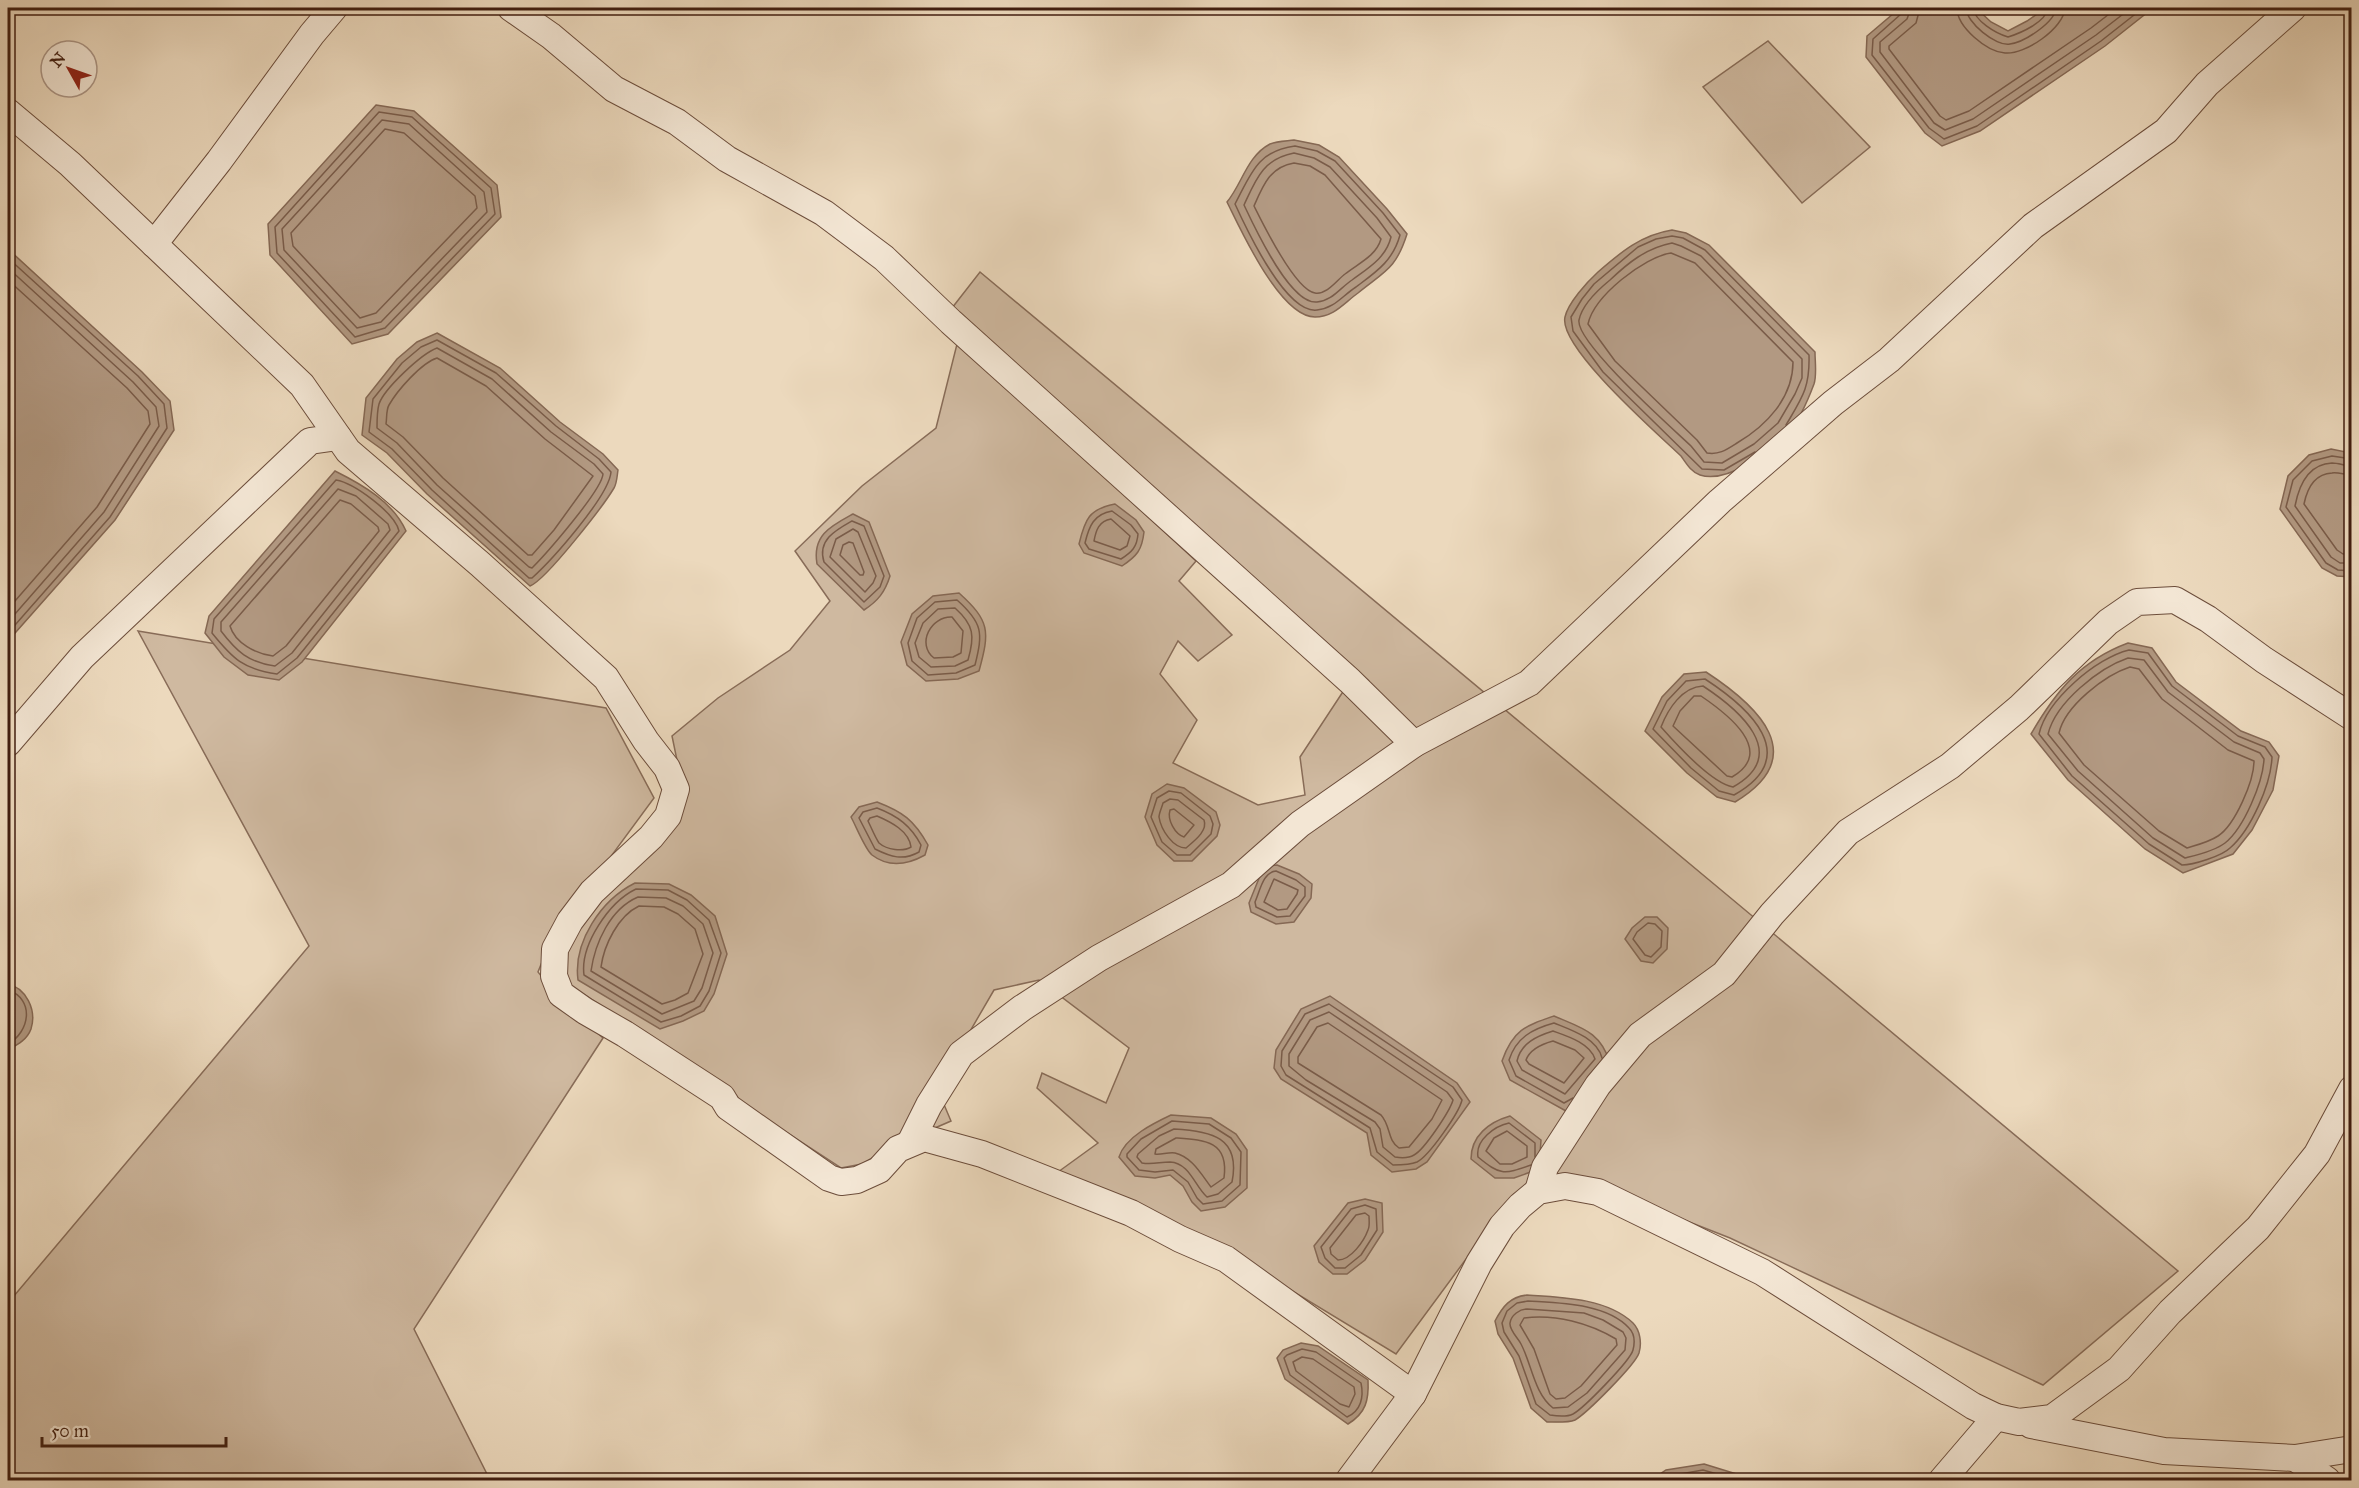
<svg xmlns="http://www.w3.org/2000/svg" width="2359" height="1488" font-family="'IM FELL Great Primer',serif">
	<rect width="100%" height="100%" fill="#ecd9bd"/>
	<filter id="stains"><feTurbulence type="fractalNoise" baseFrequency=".00333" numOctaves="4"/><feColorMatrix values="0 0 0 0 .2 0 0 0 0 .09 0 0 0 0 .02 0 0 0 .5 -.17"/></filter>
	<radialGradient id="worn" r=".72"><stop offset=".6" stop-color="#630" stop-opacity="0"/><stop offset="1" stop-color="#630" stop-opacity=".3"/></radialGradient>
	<g fill="#cfb9a0" stroke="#886c58" stroke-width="1.5">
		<path d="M 1768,41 L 1870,147 L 1802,203 L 1703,87 Z"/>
		<path d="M 980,272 L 2178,1271 L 2043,1385 L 1730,1238 L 1570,1175 L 1514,1194 L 1396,1354 L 1248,1264 L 1058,1172 L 1098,1143 L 1037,1088 L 1042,1073 L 1106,1103 L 1129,1048 L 1039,980 L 994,990 L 937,1088 L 951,1121 L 891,1147 L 862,1164 L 841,1168 L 743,1104 L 731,1089 L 566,983 L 558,953 L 684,794 L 672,736 L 718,698 L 790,650 L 830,601 L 795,551 L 862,486 L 936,428 L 957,344 L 1028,406 L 1196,561 L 1179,581 L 1232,635 L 1198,661 L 1178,641 L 1160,674 L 1197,720 L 1173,763 L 1258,805 L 1305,795 L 1300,757 L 1350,681 L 1368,680 L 952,308 Z"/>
		<path d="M 138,631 L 606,708 L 654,798 L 553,935 L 538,972 L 556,995 L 603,1038 L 414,1329 L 490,1480 L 8,1480 L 8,1303 L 309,946 Z"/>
	</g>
	<g fill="#b29982" stroke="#856854" stroke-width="1.5">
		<path d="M 1900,8 L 1976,8 L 1991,22 L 2008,31 L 2027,21 L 2046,8 L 2153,8 L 2105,46 L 1980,131 L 1942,146 L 1925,133 L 1866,57 L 1867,36 Z"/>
		<path d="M 376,105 L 414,111 L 497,185 L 501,217 L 388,334 L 352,344 L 270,255 L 268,224 Z"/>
		<path d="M 1294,140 L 1319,145 L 1339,157 L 1387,209 L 1407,234 C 1396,269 1385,271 1358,293 C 1344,303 1334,317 1315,317 C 1280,317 1241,230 1227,202 C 1242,184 1247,156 1270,144 C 1277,141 1287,141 1294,140 Z"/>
		<path d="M 1672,230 L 1686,233 L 1709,245 L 1815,352 C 1815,362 1817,375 1814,384 C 1808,400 1799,421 1788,433 C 1770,452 1727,484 1700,475 C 1691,472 1686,463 1681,456 C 1658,434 1558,347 1565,317 C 1568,303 1587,282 1598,272 C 1621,252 1641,235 1672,230 Z"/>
		<path d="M 8,249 L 142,372 L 170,401 L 174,430 L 115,520 L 8,641 Z"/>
		<path d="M 437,333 L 500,368 L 560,422 L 603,454 L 618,470 C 617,476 617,483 614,488 C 604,505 546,580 530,586 L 427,494 L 387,453 L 362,435 L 366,398 L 397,359 L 417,342 Z"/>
		<path d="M 2331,449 L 2351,453 L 2351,577 L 2337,576 L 2322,568 L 2280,509 L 2288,476 L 2309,455 Z"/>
		<path d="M 335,471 C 363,485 393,502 406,531 L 302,662 L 279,680 L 248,675 L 224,657 L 205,633 L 209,616 Z"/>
		<path d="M 1115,504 L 1136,520 L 1144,532 C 1142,550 1137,556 1122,566 L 1084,553 L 1079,544 C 1085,519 1089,509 1115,504 Z"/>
		<path d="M 853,514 L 869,522 L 890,576 C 885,592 878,601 864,610 L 817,564 C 812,535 831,526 853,514 Z"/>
		<path d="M 959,593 C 990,621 990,631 979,671 L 958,679 L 926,681 L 907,665 L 901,642 L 912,614 L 933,596 Z"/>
		<path d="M 2128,643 L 2152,648 L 2176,682 L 2241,731 L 2269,742 L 2279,756 L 2273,790 L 2252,830 L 2233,854 L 2183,873 L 2145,849 L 2068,780 L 2031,734 C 2056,691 2080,661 2128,643 Z"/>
		<path d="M 1706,672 C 1758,706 1812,756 1735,802 L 1717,797 L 1687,773 L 1645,731 L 1662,697 L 1684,674 Z"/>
		<path d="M 1167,784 L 1184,788 L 1216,812 L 1220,825 L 1217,836 L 1192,861 L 1174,861 L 1157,845 L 1145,817 L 1152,794 Z"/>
		<path d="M 877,802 C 903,812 914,820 928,845 L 925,855 C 907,865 889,868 872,855 C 865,849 856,826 851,817 L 859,807 Z"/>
		<path d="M 1277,865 L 1299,874 L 1312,884 L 1311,898 L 1294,922 L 1276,924 L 1251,912 L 1249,903 L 1262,871 L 1268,866 Z"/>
		<path d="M 635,883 L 669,884 L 691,895 L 715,916 L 727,954 L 714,994 L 704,1011 L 683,1021 L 660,1029 L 578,980 C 573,942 601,900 635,883 Z"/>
		<path d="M 1645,917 L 1657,917 L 1668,928 L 1667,949 L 1653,963 L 1641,961 L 1625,939 L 1632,928 Z"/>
		<path d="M 8,984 C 26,988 37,1010 31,1029 C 27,1040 17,1045 8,1050 Z"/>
		<path d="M 1330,996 L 1457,1083 L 1470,1102 L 1427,1162 L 1416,1169 L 1392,1172 L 1371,1155 L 1367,1133 L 1281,1079 L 1274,1068 L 1276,1050 L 1301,1009 Z"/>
		<path d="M 1554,1016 C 1582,1028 1601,1032 1610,1063 L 1579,1101 L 1566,1111 L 1510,1080 L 1502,1061 C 1513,1030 1525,1026 1554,1016 Z"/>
		<path d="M 1171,1115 L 1211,1118 L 1236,1134 L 1247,1150 L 1247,1188 L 1225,1207 L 1201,1211 L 1192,1202 L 1183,1186 L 1170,1175 L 1155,1178 L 1135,1176 L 1119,1157 C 1125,1137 1154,1123 1171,1115 Z"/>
		<path d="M 1510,1116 L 1541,1140 L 1539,1169 L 1514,1178 L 1495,1178 L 1471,1159 C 1471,1136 1489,1122 1510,1116 Z"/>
		<path d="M 1365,1199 L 1382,1203 L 1383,1232 L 1365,1260 L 1347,1274 L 1333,1274 L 1319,1262 L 1314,1246 L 1348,1203 Z"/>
		<path d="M 1527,1295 C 1560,1297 1607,1298 1633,1323 C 1640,1330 1642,1343 1639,1353 C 1635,1365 1587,1413 1575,1420 C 1568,1423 1555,1422 1547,1422 L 1531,1408 L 1513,1358 L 1498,1334 L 1495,1321 C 1503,1306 1510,1297 1527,1295 Z"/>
		<path d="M 1301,1343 L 1318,1346 L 1368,1380 C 1369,1400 1366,1413 1348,1424 L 1285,1379 L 1277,1358 L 1283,1350 Z"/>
		<path d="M 1704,1464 L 1756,1480 L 1757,1480 L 1651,1480 L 1666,1470 Z"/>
	</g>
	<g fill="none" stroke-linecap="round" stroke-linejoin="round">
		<g stroke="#7a5c49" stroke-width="1.5">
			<path d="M 1903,8 L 1901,14 L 1873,39 L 1872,55 L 1929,128 L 1944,139 L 1977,126 L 2101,41 L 2143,8"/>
			<path d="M 1911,8 L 1907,19 L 1880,42 L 1880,52 L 1934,123 L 1945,130 L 1973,119 L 2096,35 L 2131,8"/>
			<path d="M 1920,8 L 1916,23 L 1889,46 L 1889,49 L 1940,116 L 1946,120 L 1969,111 L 2091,28 L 2117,8"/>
			<path d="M 1957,8 C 1957,27 1987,52 2005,53 C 2025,55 2064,28 2065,8"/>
			<path d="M 1966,8 C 1966,22 1996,47 2010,44 C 2025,42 2055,22 2056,8"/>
			<path d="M 1973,8 C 1975,21 1995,33 2008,37 C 2021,33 2046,22 2048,8"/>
			<path d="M 379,112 L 412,117 L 491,188 L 495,214 L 385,328 L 355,337 L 277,253 L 275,227 Z"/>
			<path d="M 382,120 L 409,124 L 484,192 L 487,212 L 381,322 L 357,328 L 284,250 L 282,229 Z"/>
			<path d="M 385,129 L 404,133 L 475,196 L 477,208 L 376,313 L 360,318 L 293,246 L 291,233 Z"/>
			<path d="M 1295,146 L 1317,151 L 1335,161 L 1383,213 L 1400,235 C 1393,261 1376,272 1356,287 C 1342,296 1335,308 1317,310 C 1286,314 1246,228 1235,204 C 1251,174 1257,151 1295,146 Z"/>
			<path d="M 1294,153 L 1314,158 L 1330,167 L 1377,218 L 1391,237 C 1386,258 1368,268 1352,280 C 1340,288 1332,301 1317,302 C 1290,305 1254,226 1244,205 C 1256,179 1263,159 1294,153 Z"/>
			<path d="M 1294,163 L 1310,166 L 1325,175 L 1381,239 C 1376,256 1359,263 1345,274 C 1337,280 1327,295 1315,293 C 1295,290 1263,224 1254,206 C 1263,185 1270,167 1294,163 Z"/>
			<path d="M 1672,243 L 1681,246 L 1701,256 L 1802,359 L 1802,378 L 1795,394 L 1778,423 L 1754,444 L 1722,463 L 1704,462 L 1691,446 C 1672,428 1575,342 1579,320 C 1582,305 1599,289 1610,280 C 1628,263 1646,248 1672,243 Z"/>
			<path d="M 1671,253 L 1695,263 L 1793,362 C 1793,398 1766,426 1737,443 C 1726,450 1719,455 1707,453 L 1697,440 L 1615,361 L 1588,324 C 1594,296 1644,257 1671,253 Z"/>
			<path d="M 8,258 L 138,376 L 164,404 L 167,428 L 110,517 L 8,633"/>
			<path d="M 8,268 L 133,382 L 156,407 L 159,426 L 104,512 L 8,622"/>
			<path d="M 8,280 L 127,388 L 148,411 L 150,424 L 97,507 L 8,609"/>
			<path d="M 437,340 L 496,373 L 556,426 L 599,459 L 611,472 C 609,496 552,560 532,578 L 529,578 L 432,490 L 392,449 L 369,432 L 373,399 L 402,363 L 421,347 Z"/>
			<path d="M 437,348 L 492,379 L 551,432 L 594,464 L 603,474 C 602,490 546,554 532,568 L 529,567 L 437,485 L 397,443 L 377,428 C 377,421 377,411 379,404 C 384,389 421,354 437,348 Z"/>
			<path d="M 437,358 L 486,386 L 545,439 L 593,476 L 554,530 L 532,555 L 528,555 L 443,478 L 403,437 L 386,424 C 387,418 386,410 389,405 C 397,391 421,363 437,358 Z"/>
			<path d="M 1755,452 L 1724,470 L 1702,469 L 1603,372 L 1573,331 L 1571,317 L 1582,299 L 1594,284 L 1638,247 L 1656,239 L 1672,236 L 1683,238 L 1705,250 L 1809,355 C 1810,388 1802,398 1786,425"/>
			<path d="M 2352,459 L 2332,456 L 2312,461 L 2293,480 L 2286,507 L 2326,563 L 2338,570 L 2352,571"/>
			<path d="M 2352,466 C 2345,466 2339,463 2332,463 C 2308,464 2299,485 2295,506 L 2331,557 L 2340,563 L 2352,563"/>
			<path d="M 2352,475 C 2345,475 2338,472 2332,473 C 2314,474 2307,489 2304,504 L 2337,550 L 2343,554 L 2352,554"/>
			<path d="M 336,480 C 354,483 395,513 399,531 L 297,658 L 277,674 C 243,669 233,659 212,633 L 214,619 Z"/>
			<path d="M 338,489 L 356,496 L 388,524 L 390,530 L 292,653 L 275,666 C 248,662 237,652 221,631 L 221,622 Z"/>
			<path d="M 340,500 L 351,504 L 378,527 L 379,531 L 286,646 L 273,656 C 256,654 235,643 230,626 Z"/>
			<path d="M 1112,511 L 1131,525 L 1138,534 C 1137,547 1132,552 1121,559 L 1089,549 L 1085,543 C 1089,526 1094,514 1112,511 Z"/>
			<path d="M 1111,519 L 1130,536 L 1127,546 L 1120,550 L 1094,541 C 1096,530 1099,521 1111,519 Z"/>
			<path d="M 852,521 L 864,526 L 884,576 L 880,587 L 864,602 L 824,562 C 817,540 836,530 852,521 Z"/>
			<path d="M 853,529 L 858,532 L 876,576 L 873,583 L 865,592 L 830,557 L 836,539 Z"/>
			<path d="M 849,542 L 853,543 L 864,572 L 863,575 L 860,575 L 840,555 L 843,545 Z"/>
			<path d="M 957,600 C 983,623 983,633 975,665 L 956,673 L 928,675 L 912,661 L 908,643 L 917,618 L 935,602 Z"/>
			<path d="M 955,608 C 974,625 975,636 968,660 L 955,666 L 931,667 L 919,657 L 915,643 L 923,623 L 938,609 Z"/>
			<path d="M 952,617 L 963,631 L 961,653 L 953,657 L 934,658 C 916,644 931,616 952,617 Z"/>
			<path d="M 2129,650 L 2148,653 L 2172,686 L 2238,736 L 2265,747 L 2272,757 C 2271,784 2251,830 2230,848 C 2222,856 2193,865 2182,865 L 2149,844 L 2072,776 L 2039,734 C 2047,700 2096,658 2129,650 Z"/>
			<path d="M 2128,658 L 2144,660 L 2168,692 L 2234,742 L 2260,753 L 2264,759 C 2263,782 2244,828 2225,843 C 2215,851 2197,855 2185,858 L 2153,838 L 2078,771 L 2048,734 C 2056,702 2099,668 2128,658 Z"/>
			<path d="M 2130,667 L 2139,669 L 2162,699 L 2228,750 L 2254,761 C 2254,781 2235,825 2218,836 C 2209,842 2197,845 2187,848 L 2159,831 L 2084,765 L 2059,733 C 2065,706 2105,675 2130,667 Z"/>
			<path d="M 1705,679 C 1748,707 1804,756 1734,795 L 1719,791 L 1691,768 L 1653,729 L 1667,701 L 1686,681 Z"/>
			<path d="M 1703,686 C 1738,709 1792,754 1733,787 C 1711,783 1676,744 1661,727 C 1668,709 1682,687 1703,686 Z"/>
			<path d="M 1701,696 C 1726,713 1777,751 1732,777 L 1727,776 L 1673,726 L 1680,711 L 1694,696 Z"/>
			<path d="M 1169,791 L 1181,793 L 1210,816 L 1213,824 L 1211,834 L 1190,855 L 1177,855 L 1162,842 L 1151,817 L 1157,798 Z"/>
			<path d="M 1170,799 L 1178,800 L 1204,820 C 1208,831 1194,841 1186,848 C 1173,848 1161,830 1159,817 C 1159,813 1162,807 1163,803 Z"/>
			<path d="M 877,808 C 898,816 911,826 921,845 L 919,852 C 903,861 891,857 875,849 L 859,818 L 863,812 Z"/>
			<path d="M 1174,809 L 1194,825 L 1184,837 C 1175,834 1167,820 1170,810 Z"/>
			<path d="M 877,816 C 891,822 909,831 911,847 C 903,852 887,850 879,843 C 875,837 871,827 868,821 L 870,818 Z"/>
			<path d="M 1276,871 L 1296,880 L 1305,887 L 1305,896 L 1290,916 L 1277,917 L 1256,907 L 1255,902 C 1260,891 1263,872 1276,871 Z"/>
			<path d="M 1274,879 L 1298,890 L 1297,894 L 1287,909 L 1278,910 L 1264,902 Z"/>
			<path d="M 636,889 L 668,890 L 687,900 L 709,920 L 721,953 L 709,991 L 700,1006 L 681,1016 L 661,1022 L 584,975 C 580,945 609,902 636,889 Z"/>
			<path d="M 638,897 L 666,898 L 683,906 L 703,924 L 713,953 L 702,988 L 694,1001 L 662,1014 L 591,971 C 595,943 610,909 638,897 Z"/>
			<path d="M 639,906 L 664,907 L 678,914 L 695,929 L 703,954 L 688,993 L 675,1000 L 662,1004 L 601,967 C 604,945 618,916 639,906 Z"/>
			<path d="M 1648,923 L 1655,924 L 1662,931 L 1661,947 L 1651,957 L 1645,955 L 1633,939 L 1637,932 Z"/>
			<path d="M 8,990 C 35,999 30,1032 8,1044"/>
			<path d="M 1329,1004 L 1453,1087 L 1462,1100 C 1459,1113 1429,1156 1417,1162 C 1410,1165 1400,1165 1393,1165 L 1377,1152 L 1370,1128 L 1286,1075 L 1281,1066 L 1282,1051 L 1305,1014 Z"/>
			<path d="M 1329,1012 L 1447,1092 L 1453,1100 C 1450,1111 1424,1150 1414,1155 C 1409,1158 1401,1158 1395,1157 L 1383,1147 L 1380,1129 L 1375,1122 L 1306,1080 L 1289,1066 L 1289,1054 L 1310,1020 Z"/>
			<path d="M 1328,1023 L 1442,1100 L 1432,1119 L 1409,1147 L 1399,1148 C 1387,1140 1391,1126 1381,1115 L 1298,1063 L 1298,1057 L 1317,1027 Z"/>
			<path d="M 1553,1031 C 1567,1036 1590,1043 1595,1059 L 1565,1094 L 1522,1070 L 1517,1061 C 1521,1043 1537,1036 1553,1031 Z"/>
			<path d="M 1553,1041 L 1575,1050 L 1584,1058 L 1564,1083 L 1529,1064 L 1526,1060 C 1530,1049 1542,1044 1553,1041 Z"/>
			<path d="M 1573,1098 L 1564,1103 L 1516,1076 L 1509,1060 C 1516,1038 1532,1029 1554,1023 C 1571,1030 1597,1038 1602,1058"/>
			<path d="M 1172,1121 L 1209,1124 L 1231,1138 L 1241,1152 L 1240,1185 L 1222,1201 L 1203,1204 L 1197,1198 L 1188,1182 L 1173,1170 L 1155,1172 L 1139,1170 L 1127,1157 L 1127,1154 L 1141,1139 Z"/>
			<path d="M 1174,1129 C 1211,1131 1241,1137 1232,1182 L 1218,1194 L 1207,1197 C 1195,1187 1190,1163 1170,1162 C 1160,1162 1152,1165 1142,1163 L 1137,1157 L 1138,1154 L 1159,1136 Z"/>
			<path d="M 1507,1131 L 1527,1146 L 1527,1157 L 1512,1164 L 1500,1164 L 1486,1151 L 1494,1138 Z"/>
			<path d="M 1176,1138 C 1205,1140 1229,1141 1224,1178 L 1211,1187 C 1201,1174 1192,1157 1175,1153 C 1168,1152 1161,1155 1155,1154 L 1156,1149 Z"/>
			<path d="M 1531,1165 C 1503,1175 1500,1175 1478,1157 C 1475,1140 1495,1126 1509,1123 L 1535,1143 L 1535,1157"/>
			<path d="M 1365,1205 L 1376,1209 L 1377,1230 L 1361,1255 L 1345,1268 L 1335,1268 L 1325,1258 L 1321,1247 L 1351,1209 Z"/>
			<path d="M 1365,1213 L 1369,1216 C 1369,1220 1370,1226 1368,1230 C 1364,1241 1351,1260 1338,1260 L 1331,1254 L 1330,1248 L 1356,1215 Z"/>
			<path d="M 1528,1301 C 1558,1303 1606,1303 1629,1328 C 1635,1334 1635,1342 1633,1350 C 1630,1361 1584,1408 1573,1414 C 1567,1417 1556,1416 1550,1415 L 1536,1404 L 1519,1356 L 1504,1332 L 1502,1323 L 1507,1311 L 1517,1303 Z"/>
			<path d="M 1527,1309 L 1584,1313 L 1603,1320 L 1623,1332 L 1626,1338 L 1625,1350 L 1587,1393 L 1568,1407 L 1553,1408 C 1534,1393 1532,1365 1521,1344 C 1518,1338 1509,1330 1510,1323 C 1511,1315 1520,1309 1527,1309 Z"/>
			<path d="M 1524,1318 C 1556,1314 1589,1323 1616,1339 L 1617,1345 L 1581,1386 L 1565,1398 L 1556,1399 L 1550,1394 L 1534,1349 L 1520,1325 Z"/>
			<path d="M 1302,1349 L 1316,1352 L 1361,1383 C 1364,1397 1361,1411 1347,1417 L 1290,1375 L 1284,1358 L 1287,1355 Z"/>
			<path d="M 1302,1357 L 1313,1359 L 1354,1387 L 1355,1394 L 1349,1407 L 1340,1404 L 1296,1371 L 1293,1362 Z"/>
			<path d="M 1661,1480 L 1669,1476 L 1703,1470 L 1738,1480"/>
		</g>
		<defs>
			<g id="minor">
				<path d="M 334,8 L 312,34 L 219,161 L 154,244 L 302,385 L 348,451 L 480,564 L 606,678 L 646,741 L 667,768 L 676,789 L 668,816 L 651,837 L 592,892 L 570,921 L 555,949 L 554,976 L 561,994 L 585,1011 L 625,1034 L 722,1097 L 728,1107 L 829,1178 L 841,1182 L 857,1180 L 879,1170 L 898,1149 L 924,1138 L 982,1154 L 1131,1213 L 1180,1239 L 1226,1259 L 1413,1394"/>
				<path d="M 511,8 L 551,36 L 614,89 L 677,122 L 727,159 L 824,213 L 884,258 L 951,322 L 1350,681 L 1414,744"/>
				<path d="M 8,112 L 70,164 L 154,244"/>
				<path d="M 8,743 L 82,657 L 310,441 L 338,437"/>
				<path d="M 910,1143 L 929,1105 L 961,1054 L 1022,1008 L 1099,958 L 1231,885 L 1300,824 L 1414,744 L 1529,683 L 1720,501 L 1833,403 L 1889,360 L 2033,226 L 2166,131 L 2207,84 L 2293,8"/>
				<path d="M 1538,1191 L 1545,1167 L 1598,1085 L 1640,1035 L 1724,974 L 1772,914 L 1848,832 L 1950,766 L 2019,708 L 2108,622 L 2137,602 L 2175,600 L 2208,619 L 2264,660 L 2352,717"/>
				<path d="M 2031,1425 L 2164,1451 L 2295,1458 L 2352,1449"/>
				<path d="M 2295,1458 L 2327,1480"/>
				<path d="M 1349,1480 L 1413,1394 L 1479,1263 L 1502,1226 L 1520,1206 L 1538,1191 L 1565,1186 L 1598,1192 L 1762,1272 L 1973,1406 L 1996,1417 L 2019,1422 L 2052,1418 L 2119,1369 L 2170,1312 L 2258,1228 L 2317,1154 L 2352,1089"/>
				<path d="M 1942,1480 L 1996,1417"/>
			</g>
		</defs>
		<use href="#minor" stroke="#6c4d3b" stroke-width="28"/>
		<use href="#minor" stroke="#f3e6d4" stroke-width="26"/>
	</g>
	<rect width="2359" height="1488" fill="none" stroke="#ecd9bd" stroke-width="30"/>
	<rect x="9" y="9" width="2341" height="1470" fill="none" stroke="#411e10" stroke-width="3"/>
	<rect x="15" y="15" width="2329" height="1458" fill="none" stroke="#411e10" stroke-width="1.5"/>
	<g transform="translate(69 69) rotate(310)"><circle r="28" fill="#f3e6d4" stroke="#ac9686" stroke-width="1.5"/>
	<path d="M0-4.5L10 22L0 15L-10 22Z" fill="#8f2418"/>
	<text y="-9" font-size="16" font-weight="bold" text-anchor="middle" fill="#411e10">N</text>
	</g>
	<path d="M42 1437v9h184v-9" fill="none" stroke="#411e10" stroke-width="3"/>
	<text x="51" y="1437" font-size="18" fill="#411e10" stroke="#f3e6d4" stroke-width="4.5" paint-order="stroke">50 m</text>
	<rect width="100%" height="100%" filter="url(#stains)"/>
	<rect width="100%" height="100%" fill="url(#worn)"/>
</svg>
